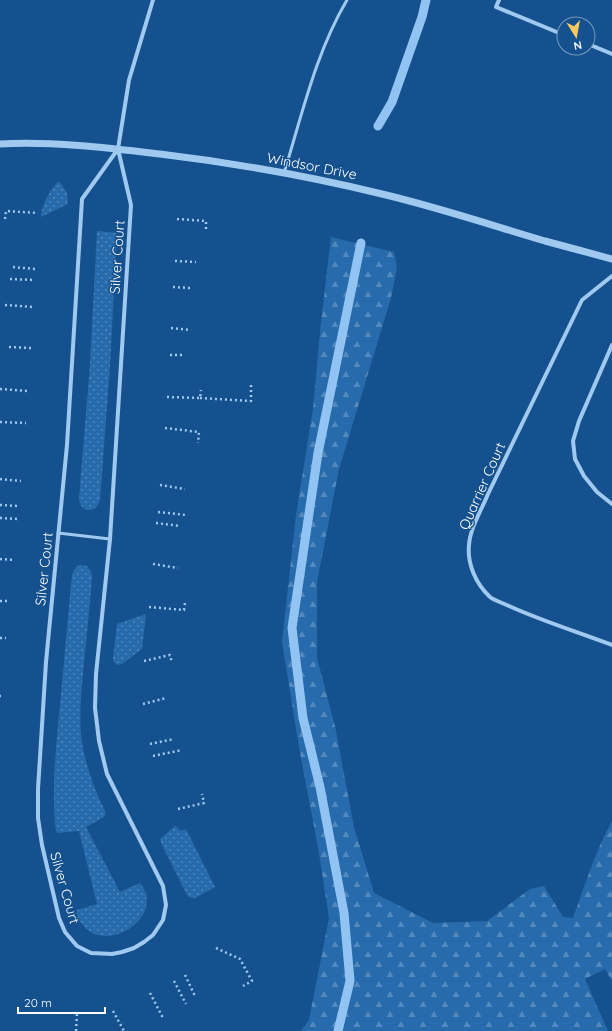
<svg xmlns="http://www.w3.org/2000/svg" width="612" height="1031" font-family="Quicksand,sans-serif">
	<defs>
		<pattern id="grass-dots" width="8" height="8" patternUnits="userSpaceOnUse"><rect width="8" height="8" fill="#286bac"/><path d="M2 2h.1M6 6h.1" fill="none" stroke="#5389bd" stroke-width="1.8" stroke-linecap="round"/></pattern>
		<pattern id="forest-firs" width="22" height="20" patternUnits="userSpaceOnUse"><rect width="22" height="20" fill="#286bac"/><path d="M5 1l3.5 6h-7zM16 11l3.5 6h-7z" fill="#5389bd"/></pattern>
	</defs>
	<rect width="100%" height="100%" fill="#15518e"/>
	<g fill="url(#grass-dots)">
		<path d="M 59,181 L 67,193 L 68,204 L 41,217 C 41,205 51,188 59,181 Z"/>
		<path d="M 97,231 L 117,233 L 110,366 L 100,500 L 96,508 C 87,513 79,508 79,498 L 90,364 Z"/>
		<path d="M 80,565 L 87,566 L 91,572 L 92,576 C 90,605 87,633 84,662 C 82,686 79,710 81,735 C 84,762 94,789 106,813 L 104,817 L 86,827 L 120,892 L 140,883 C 167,915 107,957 82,924 C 78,920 75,915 77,910 L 97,904 L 79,831 L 58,833 L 56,832 C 51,789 56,747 60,705 C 64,661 68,618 72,574 L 76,567 Z"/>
		<path d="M 146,614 L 142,649 L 122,664 L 117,665 L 113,661 L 113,658 L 117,624 Z"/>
		<path d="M 175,826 L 181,831 L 186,829 L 215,887 L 195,898 L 189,897 L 187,895 L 161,843 L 160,839 Z"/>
	</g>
	<path fill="url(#forest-firs)" d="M 331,237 L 394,252 L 397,267 L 391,298 L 339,469 L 317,582 L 317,658 L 335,726 L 354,827 L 374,893 L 433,923 L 487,921 L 530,889 L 544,886 L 563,917 L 573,918 C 585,885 595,852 612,821 L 612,981 L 605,969 L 585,979 L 608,1031 L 301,1031 L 309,1020 L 329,918 L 318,847 L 300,753 L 282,642 L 296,515 L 313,409 L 321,322 Z"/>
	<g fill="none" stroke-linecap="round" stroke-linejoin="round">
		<g stroke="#92c4f3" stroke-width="9">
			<path d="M 378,126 L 392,102 L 422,17 L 426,0"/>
			<path d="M 338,1031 L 350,981 L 344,913 L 320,787 L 303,718 L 292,628 L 318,453 L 361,243"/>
		</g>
		<g stroke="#a0c9f0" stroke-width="2.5" stroke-dasharray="2 3" stroke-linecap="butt">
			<path d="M 5,219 L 6,211 L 38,213"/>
			<path d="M 177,219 L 206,221 L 206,229"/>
			<path d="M 175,261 L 196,262"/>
			<path d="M 13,267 L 35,269"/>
			<path d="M 10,279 L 35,280"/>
			<path d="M 173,287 L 190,288"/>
			<path d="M 5,305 L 33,307"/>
			<path d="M 171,328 L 191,330"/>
			<path d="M 9,347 L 31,348"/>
			<path d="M 170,355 L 184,355"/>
			<path d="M 0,389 L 28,391"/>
			<path d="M 167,397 L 200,398 L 201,390"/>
			<path d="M 200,398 L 251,401 L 251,385"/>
			<path d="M 0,422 L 26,423"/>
			<path d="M 165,428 L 199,432 L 198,443"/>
			<path d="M 0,479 L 21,481"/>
			<path d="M 160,485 L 185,489"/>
			<path d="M 0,505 L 19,506"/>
			<path d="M 158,512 L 186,515"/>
			<path d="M 0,518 L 18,519"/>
			<path d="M 156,523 L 180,526"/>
			<path d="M 0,559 L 14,560"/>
			<path d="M 153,564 L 178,568"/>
			<path d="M 0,601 L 10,601"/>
			<path d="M 149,607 L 184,610 L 185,603"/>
			<path d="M 0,638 L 6,638"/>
			<path d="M 144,661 L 170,655 L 172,663"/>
			<path d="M 0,696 L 1,696"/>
			<path d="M 143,704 L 166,698"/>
			<path d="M 150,744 L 174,739"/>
			<path d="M 153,756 L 182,750"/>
			<path d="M 178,809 L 204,803 L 202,794"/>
			<path d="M 216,948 L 240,959 L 252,981 L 243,986"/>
			<path d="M 185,975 L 195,996"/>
			<path d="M 174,981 L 186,1004"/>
			<path d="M 150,993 L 163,1018"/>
			<path d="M 113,1011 L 124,1031"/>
			<path d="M 76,1031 L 77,1013"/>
		</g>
		<g stroke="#a0c9f0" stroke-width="3">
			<path d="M 284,173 C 302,115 316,52 347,0"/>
			<path d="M 58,533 L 110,539"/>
		</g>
		<g stroke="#a0c9f0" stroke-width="4">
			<path d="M 499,0 L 496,7 L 564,35"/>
			<path d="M 588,44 L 612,54"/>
			<path d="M 118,149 L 82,199 L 67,445 L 46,662 L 38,789 L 38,818 L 42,845 L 59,918 L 65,932 L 77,946 L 91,953 L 112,954 L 122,952 L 134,948 L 144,942 L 153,935 L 163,920 L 166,905 L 163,886 L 107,774 L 99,741 L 95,708 L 96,674 L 110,539 L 131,205 L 118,149 L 129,80 L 153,0"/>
			<path d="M 612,276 L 582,300 L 488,494 C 482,509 470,528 469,545 C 467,564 476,584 490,597 C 495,601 503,603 509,606 C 542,621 578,632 612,645"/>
			<path d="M 612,345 L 579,421 L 573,441 L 575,459 L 584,476 L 597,492 L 612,504"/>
		</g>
		<path stroke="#a0c9f0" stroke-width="7" d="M 0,144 C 51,141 109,148 160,154 C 234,163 309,176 382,194 C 437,207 491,225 545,241 C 567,247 590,253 612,259"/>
	</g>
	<g text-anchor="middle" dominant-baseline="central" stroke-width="3" stroke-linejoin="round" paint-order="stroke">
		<g font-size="14" fill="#fff" stroke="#15518e">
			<text transform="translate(312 166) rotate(11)">Windsor Drive</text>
			<text transform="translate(117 257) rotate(-86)">Silver Court</text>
			<text transform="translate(482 486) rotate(-66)">Quarrier Court</text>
			<text transform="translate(44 569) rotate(-84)">Silver Court</text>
			<text transform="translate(65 888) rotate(74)">Silver Court</text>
		</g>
	</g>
	<g transform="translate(576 36) rotate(169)"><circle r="19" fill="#15518e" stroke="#7397bb"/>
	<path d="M0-3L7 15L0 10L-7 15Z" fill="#ffc85f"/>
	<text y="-6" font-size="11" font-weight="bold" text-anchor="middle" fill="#ffffff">N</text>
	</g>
	<path d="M18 1007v6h87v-6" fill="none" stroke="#ffffff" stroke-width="2"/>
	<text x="24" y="1007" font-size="12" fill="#ffffff" stroke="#15518e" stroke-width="3" paint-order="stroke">20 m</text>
</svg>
